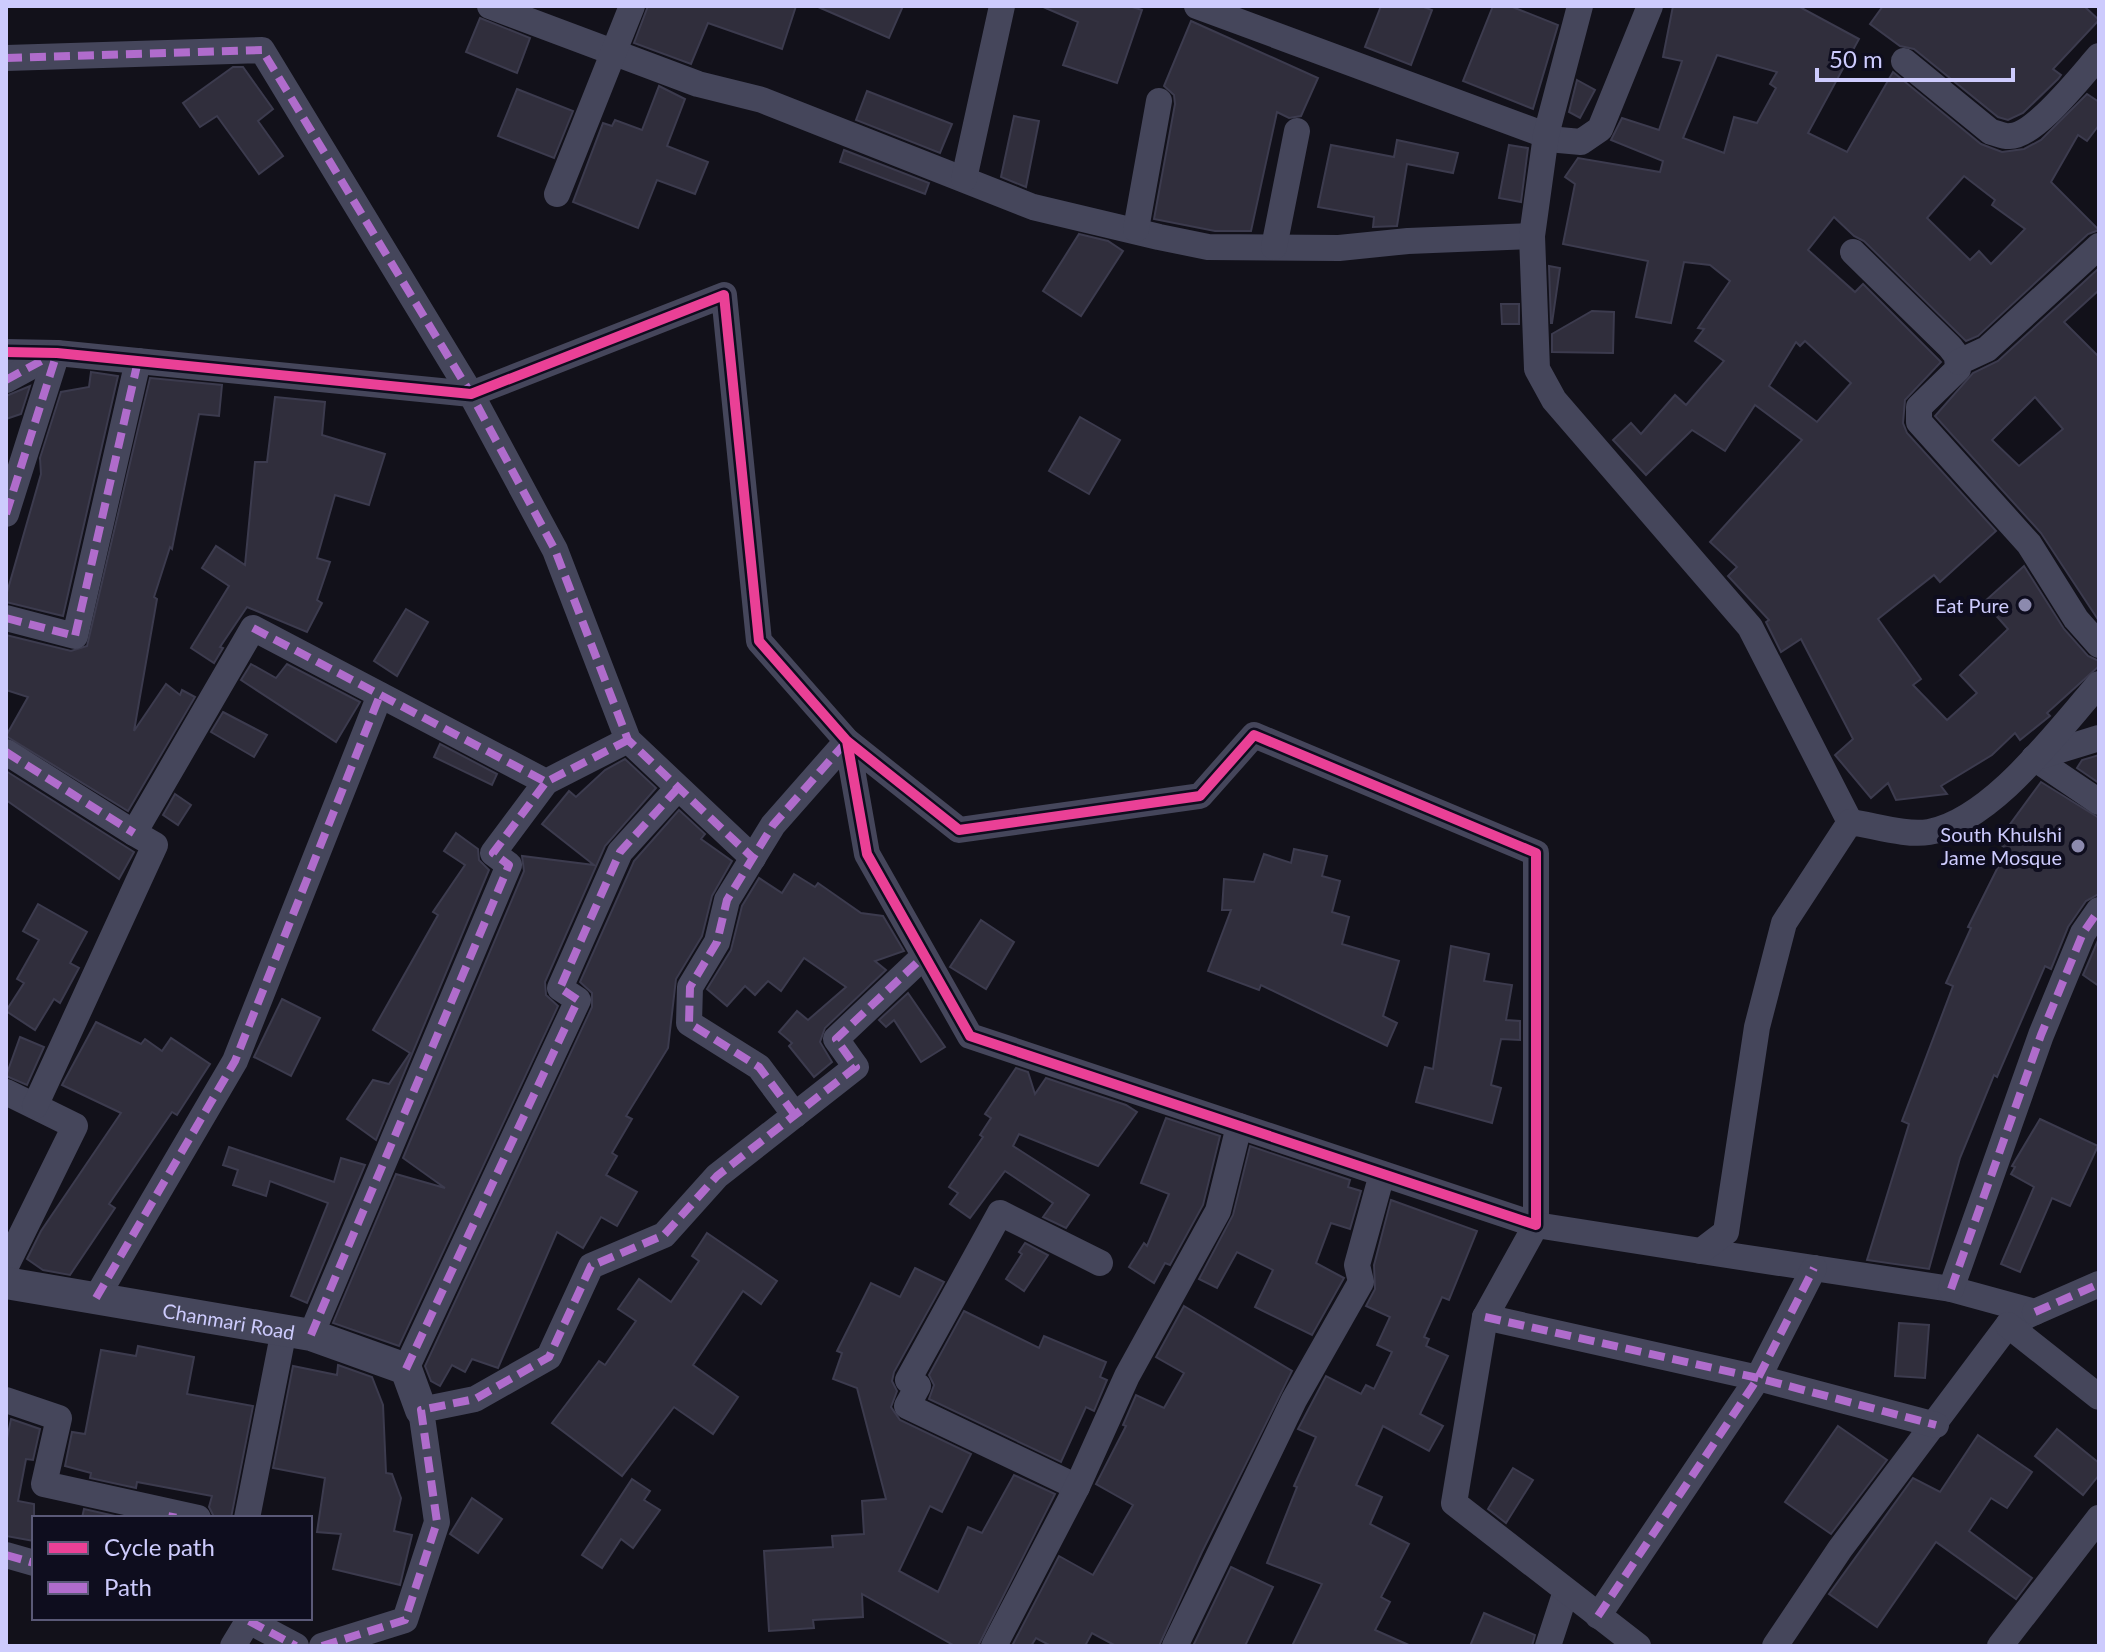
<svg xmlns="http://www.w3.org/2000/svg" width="2105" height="1652" font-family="Lato,sans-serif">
	<rect width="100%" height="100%" fill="#12111a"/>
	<g fill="#302e3c" stroke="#3c3b4e" stroke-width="2" fill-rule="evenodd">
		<path d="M 648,6 L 796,6 L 782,49 L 708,23 L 691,64 L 634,43 Z"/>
		<path d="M 816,6 L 903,6 L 889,38 Z"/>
		<path d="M 1041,6 L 1129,6 L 1142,10 L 1117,83 L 1063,65 L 1078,22 Z"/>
		<path d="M 1381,6 L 1421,6 L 1432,10 L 1411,65 L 1365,47 Z"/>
		<path d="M 1493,6 L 1510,6 L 1558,25 L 1533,109 L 1463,81 Z"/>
		<path d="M 1673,6 L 1798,6 L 1859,39 L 1808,133 L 1847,152 L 1893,72 L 1981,144 L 2002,152 L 2024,149 L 2041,140 L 2087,94 L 2099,102 L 2099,125 L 2087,141 L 2078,135 L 2051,182 L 2099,230 L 2088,234 L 1978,336 L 1966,341 L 1864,241 L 1854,236 L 1834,217 L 1808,250 L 1855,292 L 1863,284 L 1941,362 L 1905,400 L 1903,423 L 1907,433 L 1996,531 L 1940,582 L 1934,575 L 1878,619 L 1921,679 L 1913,685 L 1947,720 L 1977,693 L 1960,675 L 2008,629 L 1984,602 L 2024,566 L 2064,629 L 2088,656 L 2099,661 L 2099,666 L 2047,713 L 2050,716 L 2020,740 L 2015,733 L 1992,755 L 1941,786 L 1947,794 L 1896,800 L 1888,783 L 1871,798 L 1835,755 L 1853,739 L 1801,639 L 1781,652 L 1766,622 L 1769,620 L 1728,576 L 1737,567 L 1710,542 L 1802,440 L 1755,405 L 1725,451 L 1692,430 L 1646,475 L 1613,440 L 1631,423 L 1641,434 L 1675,395 L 1686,405 L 1724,361 L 1695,341 L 1704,329 L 1698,328 L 1730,281 L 1710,265 L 1684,262 L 1671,323 L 1636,317 L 1648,261 L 1563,244 L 1575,184 L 1565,177 L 1578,158 L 1660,172 L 1663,161 L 1611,140 L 1622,118 L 1659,130 L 1682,61 L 1663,57 ZM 1717,55 L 1777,72 L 1770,84 L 1776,88 L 1757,123 L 1734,117 L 1724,153 L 1683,138 ZM 1964,176 L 1995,200 L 1992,205 L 2025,229 L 1991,264 L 1979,251 L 1970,260 L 1927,218 ZM 1805,341 L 1851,383 L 1817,422 L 1769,386 L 1796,342 L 1800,346 Z"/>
		<path d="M 1883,6 L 2084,6 L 2099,20 L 2053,69 L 2061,75 L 2058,79 L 2023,113 L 2008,120 L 1998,117 L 1914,49 L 1900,46 L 1870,24 Z"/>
		<path d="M 480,18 L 530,38 L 517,73 L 466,52 Z"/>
		<path d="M 1191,21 L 1318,78 L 1301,116 L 1289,118 L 1277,112 L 1251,231 L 1215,231 L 1154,219 L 1175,104 L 1174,95 L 1164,86 Z"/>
		<path d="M 233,67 L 243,67 L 273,109 L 258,121 L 283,156 L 259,174 L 217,116 L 200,127 L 183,103 Z"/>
		<path d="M 1577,80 L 1595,90 L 1580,118 L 1569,112 Z"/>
		<path d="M 659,86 L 685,99 L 667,146 L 708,162 L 695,194 L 657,180 L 638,228 L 573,202 L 603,123 L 612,126 L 615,120 L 642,130 Z"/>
		<path d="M 517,89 L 573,111 L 554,158 L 498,136 Z"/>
		<path d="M 867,91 L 952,124 L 940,153 L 856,120 Z"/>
		<path d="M 1014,116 L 1039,121 L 1026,187 L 1001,177 Z"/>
		<path d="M 1397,140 L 1458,153 L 1453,173 L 1407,164 L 1397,226 L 1373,227 L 1374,217 L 1318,207 L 1331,145 L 1394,157 Z"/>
		<path d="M 1509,145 L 1528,148 L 1521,202 L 1499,198 Z"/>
		<path d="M 844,150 L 929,183 L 925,194 L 840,162 Z"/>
		<path d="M 1079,234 L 1108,241 L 1123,251 L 1081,316 L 1043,291 Z"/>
		<path d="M 1549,266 L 1560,268 L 1552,323 L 1551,323 Z"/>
		<path d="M 2099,268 L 2099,290 L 2064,322 L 2099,357 L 2099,621 L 2041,533 L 1935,416 L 1973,373 L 1998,361 ZM 2035,397 L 2063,429 L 2019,466 L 1992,440 Z"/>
		<path d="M 1501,304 L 1519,304 L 1519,324 L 1502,324 Z"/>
		<path d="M 1592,311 L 1614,312 L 1613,353 L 1552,352 L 1552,334 Z"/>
		<path d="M 91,372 L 118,376 L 63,616 L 6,602 L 6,596 L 41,474 L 40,458 L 61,392 L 89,387 Z"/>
		<path d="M 150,378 L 222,385 L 219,416 L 199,414 L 172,549 L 170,547 L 154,597 L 157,599 L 134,731 L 166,684 L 180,695 L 182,690 L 195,697 L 128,811 L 6,736 L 28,697 L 6,690 L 6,635 L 71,651 L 87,646 Z"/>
		<path d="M 30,386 L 21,414 L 6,419 L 6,396 Z"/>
		<path d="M 275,397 L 325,402 L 322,435 L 385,454 L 369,505 L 335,495 L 317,558 L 330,562 L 317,600 L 322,603 L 307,632 L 247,607 L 220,647 L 223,648 L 214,663 L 191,648 L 229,586 L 202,568 L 216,546 L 245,565 L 255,462 L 267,462 Z"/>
		<path d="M 1080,417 L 1120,440 L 1089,494 L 1049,471 Z"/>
		<path d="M 406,609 L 428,622 L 397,676 L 374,661 Z"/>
		<path d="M 251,664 L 276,678 L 287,664 L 360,702 L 336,742 L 241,680 Z"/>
		<path d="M 223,712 L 267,735 L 254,757 L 211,732 Z"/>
		<path d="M 440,744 L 497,774 L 492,785 L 434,757 Z"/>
		<path d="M 2099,755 L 2099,783 L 2077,768 L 2082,760 Z"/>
		<path d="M 625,759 L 656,788 L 605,846 L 545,982 L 546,995 L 558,1006 L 399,1346 L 333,1323 L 396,1174 L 445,1188 L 403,1158 L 524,871 L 522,856 L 594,865 L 542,824 L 569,791 L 576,797 L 605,770 Z"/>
		<path d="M 6,771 L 134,852 L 119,879 L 6,800 Z"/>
		<path d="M 2041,782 L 2099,818 L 2099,894 L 2086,901 L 2068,927 L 2051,969 L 2045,966 L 1997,1077 L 1994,1075 L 1960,1158 L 1929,1269 L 1867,1260 L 1909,1124 L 1902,1121 L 1953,986 L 1946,983 L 1971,928 L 1968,927 L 2007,849 L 1997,842 Z"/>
		<path d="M 175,794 L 191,805 L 178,825 L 163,815 Z"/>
		<path d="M 679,810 L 705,834 L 701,839 L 732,861 L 712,896 L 702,936 L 676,979 L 668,1048 L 626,1116 L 632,1119 L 612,1153 L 617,1156 L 606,1175 L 637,1192 L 617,1226 L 601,1217 L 583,1248 L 557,1232 L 498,1368 L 472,1359 L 465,1372 L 452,1365 L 440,1386 L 431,1381 L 425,1366 L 592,1007 L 592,993 L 580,982 L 634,861 Z"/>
		<path d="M 456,833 L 478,849 L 479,860 L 489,870 L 376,1140 L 347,1119 L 373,1080 L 389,1084 L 410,1053 L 373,1030 L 438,915 L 433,912 L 465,865 L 444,851 Z"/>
		<path d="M 1294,849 L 1327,856 L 1322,876 L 1340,881 L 1332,912 L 1349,917 L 1342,944 L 1399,961 L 1383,1016 L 1397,1023 L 1387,1046 L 1261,985 L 1259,990 L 1208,971 L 1231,910 L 1222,910 L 1224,879 L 1254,882 L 1264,854 L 1291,863 Z"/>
		<path d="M 794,874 L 815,887 L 818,883 L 861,913 L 883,916 L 904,951 L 875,961 L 886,970 L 825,1028 L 820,1042 L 832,1062 L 814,1077 L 789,1046 L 792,1043 L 779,1032 L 797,1011 L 808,1020 L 846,987 L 804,958 L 781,991 L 768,981 L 755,995 L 745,986 L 727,1006 L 707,989 L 731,950 L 742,906 L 759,878 L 782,893 Z"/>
		<path d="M 38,904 L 87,932 L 70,963 L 79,968 L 60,1003 L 54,999 L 35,1030 L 6,1011 L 24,983 L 17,979 L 39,940 L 23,931 Z"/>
		<path d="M 981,920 L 1014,942 L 986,989 L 950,967 Z"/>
		<path d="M 2099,938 L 2099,986 L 2083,975 Z"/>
		<path d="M 1451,946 L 1489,954 L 1484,981 L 1512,985 L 1506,1020 L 1520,1021 L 1520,1040 L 1501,1039 L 1491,1085 L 1501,1088 L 1492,1123 L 1416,1102 L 1425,1067 L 1433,1069 Z"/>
		<path d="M 908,993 L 945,1047 L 921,1062 L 894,1020 L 886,1027 L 879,1020 Z"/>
		<path d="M 282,999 L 320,1018 L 291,1076 L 254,1057 Z"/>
		<path d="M 96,1022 L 141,1044 L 145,1039 L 162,1051 L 171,1038 L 210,1064 L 177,1115 L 172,1112 L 109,1204 L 115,1208 L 70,1275 L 43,1270 L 27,1259 L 41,1231 L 121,1113 L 62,1085 Z"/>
		<path d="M 20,1037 L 44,1047 L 27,1085 L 6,1076 Z"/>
		<path d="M 1016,1068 L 1028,1072 L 1035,1094 L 1046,1078 L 1126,1105 L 1137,1112 L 1098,1166 L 1019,1134 L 1013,1146 L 1089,1195 L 1066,1228 L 1043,1217 L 1053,1203 L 1005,1171 L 970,1218 L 950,1204 L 958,1193 L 949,1187 L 983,1137 L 980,1135 L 991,1118 L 985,1114 Z"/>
		<path d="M 1166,1118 L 1220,1136 L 1203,1205 L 1170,1265 L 1165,1263 L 1154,1283 L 1129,1267 L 1144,1243 L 1147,1246 L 1169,1194 L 1141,1183 Z"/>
		<path d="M 2040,1119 L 2098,1146 L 2070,1206 L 2052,1198 L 2020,1272 L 2001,1264 L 2034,1187 L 2011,1174 L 2015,1167 L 2012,1166 Z"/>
		<path d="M 1250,1146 L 1350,1180 L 1348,1187 L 1361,1191 L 1350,1229 L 1331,1223 L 1316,1263 L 1344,1278 L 1312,1335 L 1255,1307 L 1273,1270 L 1237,1252 L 1217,1288 L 1199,1279 L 1233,1215 Z"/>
		<path d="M 229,1147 L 334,1182 L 341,1158 L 365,1165 L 307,1303 L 291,1296 L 328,1203 L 270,1181 L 266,1196 L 233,1185 L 238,1170 L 223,1165 Z"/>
		<path d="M 1391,1200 L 1477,1231 L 1449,1300 L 1442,1297 L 1424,1337 L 1429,1339 L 1426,1346 L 1448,1356 L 1420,1414 L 1443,1426 L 1429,1451 L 1383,1426 L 1356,1485 L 1382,1497 L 1370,1524 L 1409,1544 L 1381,1597 L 1390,1602 L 1375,1630 L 1411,1646 L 1292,1646 L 1322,1584 L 1267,1563 L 1297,1487 L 1294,1486 L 1316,1437 L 1298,1429 L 1326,1376 L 1361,1394 L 1366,1385 L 1374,1389 L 1392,1352 L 1377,1345 L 1390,1317 L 1366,1306 L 1375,1289 L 1374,1265 Z"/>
		<path d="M 707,1233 L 777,1281 L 761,1304 L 743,1291 L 693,1365 L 738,1397 L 713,1434 L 674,1407 L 622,1476 L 552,1423 L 599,1361 L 605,1365 L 636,1321 L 618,1309 L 639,1279 L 671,1302 L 699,1261 L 692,1256 Z"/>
		<path d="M 1025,1243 L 1048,1255 L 1024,1291 L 1006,1279 L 1022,1254 L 1019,1252 Z"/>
		<path d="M 915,1268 L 944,1282 L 894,1372 L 892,1381 L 897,1391 L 891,1407 L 900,1420 L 971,1454 L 942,1512 L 930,1506 L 899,1571 L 938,1592 L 968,1527 L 982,1533 L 1014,1475 L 1055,1494 L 978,1646 L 955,1646 L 862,1594 L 863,1617 L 813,1620 L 814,1628 L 769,1631 L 764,1551 L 833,1547 L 832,1536 L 864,1534 L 862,1501 L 886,1499 L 857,1388 L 833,1379 L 842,1353 L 837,1351 L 871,1283 L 900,1297 Z"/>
		<path d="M 1184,1306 L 1292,1371 L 1202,1552 L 1159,1646 L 1116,1646 L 1092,1633 L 1085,1646 L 1051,1646 L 1036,1638 L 1031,1646 L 1012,1646 L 1059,1556 L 1093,1575 L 1133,1505 L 1096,1484 L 1126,1426 L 1123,1425 L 1136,1395 L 1164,1408 L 1184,1373 L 1156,1357 Z"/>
		<path d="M 964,1311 L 1039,1348 L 1044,1336 L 1106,1362 L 1100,1377 L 1107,1380 L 1094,1411 L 1086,1407 L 1061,1462 L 929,1399 L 934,1385 L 929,1375 Z"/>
		<path d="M 1899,1323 L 1929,1325 L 1925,1378 L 1895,1376 Z"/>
		<path d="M 138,1346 L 194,1357 L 187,1394 L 253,1406 L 231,1518 L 214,1517 L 209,1507 L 212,1496 L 137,1482 L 136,1488 L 90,1478 L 91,1473 L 65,1466 L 72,1432 L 85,1434 L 101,1350 L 136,1356 Z"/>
		<path d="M 338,1365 L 372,1377 L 383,1405 L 386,1473 L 392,1474 L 401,1498 L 394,1531 L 412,1535 L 400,1585 L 333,1569 L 341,1534 L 317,1532 L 325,1478 L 273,1468 L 293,1366 L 337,1375 Z"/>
		<path d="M 11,1419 L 40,1429 L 33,1460 L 26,1459 L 18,1501 L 34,1504 L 34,1541 L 6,1536 L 6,1444 Z"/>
		<path d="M 1838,1426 L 1887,1460 L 1831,1534 L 1785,1502 Z"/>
		<path d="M 2057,1429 L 2099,1463 L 2099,1475 L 2083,1495 L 2035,1456 Z"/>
		<path d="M 1978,1435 L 2032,1472 L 2007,1508 L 1991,1498 L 1969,1531 L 2032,1578 L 2016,1599 L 1936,1542 L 1877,1627 L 1829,1594 L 1913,1478 L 1940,1492 Z"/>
		<path d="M 1513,1468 L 1533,1480 L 1506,1523 L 1488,1509 Z"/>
		<path d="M 632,1479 L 650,1491 L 644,1500 L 660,1510 L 633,1548 L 621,1539 L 602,1568 L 582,1555 Z"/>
		<path d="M 472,1498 L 502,1519 L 478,1553 L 450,1534 Z"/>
		<path d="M 84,1509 L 124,1518 L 82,1518 Z"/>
		<path d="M 1231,1567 L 1273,1587 L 1245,1646 L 1193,1646 Z"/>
		<path d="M 1484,1613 L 1535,1635 L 1532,1646 L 1470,1646 Z"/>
	</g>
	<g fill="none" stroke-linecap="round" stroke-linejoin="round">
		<g stroke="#45465b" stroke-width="26">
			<path d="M 490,6 L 698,84 L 762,100 L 1033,207 L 1159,237 L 1208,247 L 1339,248 L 1408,241 L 1532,236"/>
			<path d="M 1197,6 L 1559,140 L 1581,142 L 1600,129 L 1650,6"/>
			<path d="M 1580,6 L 1546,135 L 1532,236 L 1537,369 L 1554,400 L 1750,627 L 1850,822"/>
			<path d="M 6,58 L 262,50 L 471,394 L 555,550 L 628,740 L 753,858"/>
			<path d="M 1904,61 L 1991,132 C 1997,133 2004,137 2010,136 C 2035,136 2082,75 2099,56"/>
			<path d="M 964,179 L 1002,6"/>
			<path d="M 557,194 L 632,6"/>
			<path d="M 1136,229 L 1159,101"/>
			<path d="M 1274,247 L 1297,131"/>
			<path d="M 1853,252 L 1950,347 L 1957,356 L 1958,369 L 1919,407 L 1919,422 L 2029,544 L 2076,619 L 2099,645"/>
			<path d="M 6,352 L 57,353 L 471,394 L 724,295 L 759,641 L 847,741 L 959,830 L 1200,796 L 1254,735 L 1536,853 L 1536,1225 L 970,1036 L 867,854 L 847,741"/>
			<path d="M 1959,362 L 1987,349 L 2099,246"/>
			<path d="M 6,380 L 52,355"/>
			<path d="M 6,514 L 57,353"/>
			<path d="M 6,618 L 75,636 L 138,361"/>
			<path d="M 6,752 L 134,833"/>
			<path d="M 2034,758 L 2099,802"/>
			<path d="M 2034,758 L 2099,738"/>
			<path d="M 6,1092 L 75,1126 L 6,1266"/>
			<path d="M 35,1106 L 155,845 L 134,833 L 253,628 L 546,782 L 628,740"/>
			<path d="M 795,1115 L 759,1067 L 689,1023 L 690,987 L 717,942 L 727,900 L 773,825 L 847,741"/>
			<path d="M 1701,1251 L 1951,1289 L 2035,1312 L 2008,1325 L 1840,1549 L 1775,1646"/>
			<path d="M 1951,1289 L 2041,1035 L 2083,933 L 2099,910"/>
			<path d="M 96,1298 L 235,1061 L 380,695"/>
			<path d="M 2035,1312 L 2099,1284"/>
			<path d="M 1485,1317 L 1758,1378 L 1936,1425"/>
			<path d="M 2008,1325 L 2099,1397"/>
			<path d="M 311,1335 L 509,865 L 493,853 L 546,782"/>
			<path d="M 406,1369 L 578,1000 L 560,988 L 620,852 L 678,788"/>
			<path d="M 6,1400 L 59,1418 L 44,1484 L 198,1518"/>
			<path d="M 1077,1487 L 907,1406 L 918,1386 L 908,1380 L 1000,1213 L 1100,1263"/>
			<path d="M 247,1518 L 284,1330"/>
			<path d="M 6,1555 L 34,1563"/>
			<path d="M 1598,1616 L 1758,1378 L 1814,1268"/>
			<path d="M 249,1621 L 296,1646"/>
			<path d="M 233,1646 L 250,1618"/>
			<path d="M 322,1646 L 405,1620 L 437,1522 L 421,1410 L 475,1399 L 549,1357 L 591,1266 L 664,1235 L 717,1176 L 856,1067 L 836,1039 L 924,956"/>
			<path d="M 994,1646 L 1077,1487 L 1127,1376 L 1218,1211 L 1239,1126"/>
			<path d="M 1175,1646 L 1294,1400 L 1361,1282 L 1357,1265 L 1382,1174"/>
			<path d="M 1548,1646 L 1566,1591"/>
			<path d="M 1638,1646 L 1454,1503 L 1485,1317 L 1536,1225 L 1701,1251 L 1726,1232 L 1757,1027 L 1784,923 L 1850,822 C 1873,825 1906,836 1929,832 C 1993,820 2058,730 2099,684"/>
			<path d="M 2000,1646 L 2099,1518"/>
		</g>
		<path stroke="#45465b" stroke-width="32" id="s1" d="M 6,1283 L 311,1335 L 406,1369 L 421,1410"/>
		<g stroke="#b06ccc" stroke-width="8" stroke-dasharray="16 8" stroke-linecap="butt">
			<path d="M 6,58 L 262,50 L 471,394 L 555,550 L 628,740 L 753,858"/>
			<path d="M 6,380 L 52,355"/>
			<path d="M 6,514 L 57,353"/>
			<path d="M 6,618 L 75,636 L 138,361"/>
			<path d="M 253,628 L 546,782 L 628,740"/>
			<path d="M 6,752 L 134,833"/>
			<path d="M 795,1115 L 759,1067 L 689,1023 L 690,987 L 717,942 L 727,900 L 773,825 L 847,741"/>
			<path d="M 1951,1289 L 2041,1035 L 2083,933 L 2099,910"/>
			<path d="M 96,1298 L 235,1061 L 380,695"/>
			<path d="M 2035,1312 L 2099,1284"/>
			<path d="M 1485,1317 L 1758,1378 L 1936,1425"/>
			<path d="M 311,1335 L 509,865 L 493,853 L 546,782"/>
			<path d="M 406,1369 L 578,1000 L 560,988 L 620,852 L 678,788"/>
			<path d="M 172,1518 L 173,1513"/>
			<path d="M 6,1555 L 34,1563"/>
			<path d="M 1598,1616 L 1758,1378 L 1814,1268"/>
			<path d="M 249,1621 L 296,1646"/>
			<path d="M 322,1646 L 405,1620 L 437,1522 L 421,1410 L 475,1399 L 549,1357 L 591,1266 L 664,1235 L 717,1176 L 856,1067 L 836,1039 L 924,956"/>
		</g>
		<defs>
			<path id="cycleway" d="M 6,352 L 57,353 L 471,394 L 724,295 L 759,641 L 847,741 L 959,830 L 1200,796 L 1254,735 L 1536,853 L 1536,1225 L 970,1036 L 867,854 L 847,741"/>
		</defs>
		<use href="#cycleway" stroke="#0e0d1e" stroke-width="15"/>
		<use href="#cycleway" stroke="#ea4096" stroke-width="10"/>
	</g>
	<g fill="#8c8aae" stroke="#0e0d1e" stroke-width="3">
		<circle cx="2025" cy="605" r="8"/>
		<circle cx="2078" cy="846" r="8"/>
	</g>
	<g text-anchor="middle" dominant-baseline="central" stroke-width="8" stroke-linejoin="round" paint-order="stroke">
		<g font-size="20" fill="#cdcbfd" stroke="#0e0d1e" text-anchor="end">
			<text x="2009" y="605">Eat Pure</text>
			<text x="2062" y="834">South Khulshi<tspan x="2062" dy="23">Jame Mosque</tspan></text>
		</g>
		<g font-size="20" fill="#cdcbfd" stroke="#0e0d1e">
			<text stroke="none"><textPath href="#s1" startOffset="226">Chanmari Road</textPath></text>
		</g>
	</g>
	<rect width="2105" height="1652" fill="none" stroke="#cdcbfd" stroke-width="16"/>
	<rect x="32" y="1516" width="280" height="104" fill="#0e0d1e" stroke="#5a5977" stroke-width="2"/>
	<rect x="48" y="1542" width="40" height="12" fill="#ea4096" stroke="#5a5977" stroke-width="2"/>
	<text x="104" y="1556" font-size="24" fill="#cdcbfd">Cycle path</text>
	<rect x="48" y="1582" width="40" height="12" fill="#b06ccc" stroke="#5a5977" stroke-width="2"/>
	<text x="104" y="1596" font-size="24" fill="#cdcbfd">Path</text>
	<path d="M1817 68v12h196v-12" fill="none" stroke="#cdcbfd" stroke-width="4"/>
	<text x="1829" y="68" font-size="24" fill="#cdcbfd" stroke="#0e0d1e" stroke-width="6" paint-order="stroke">50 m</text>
</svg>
